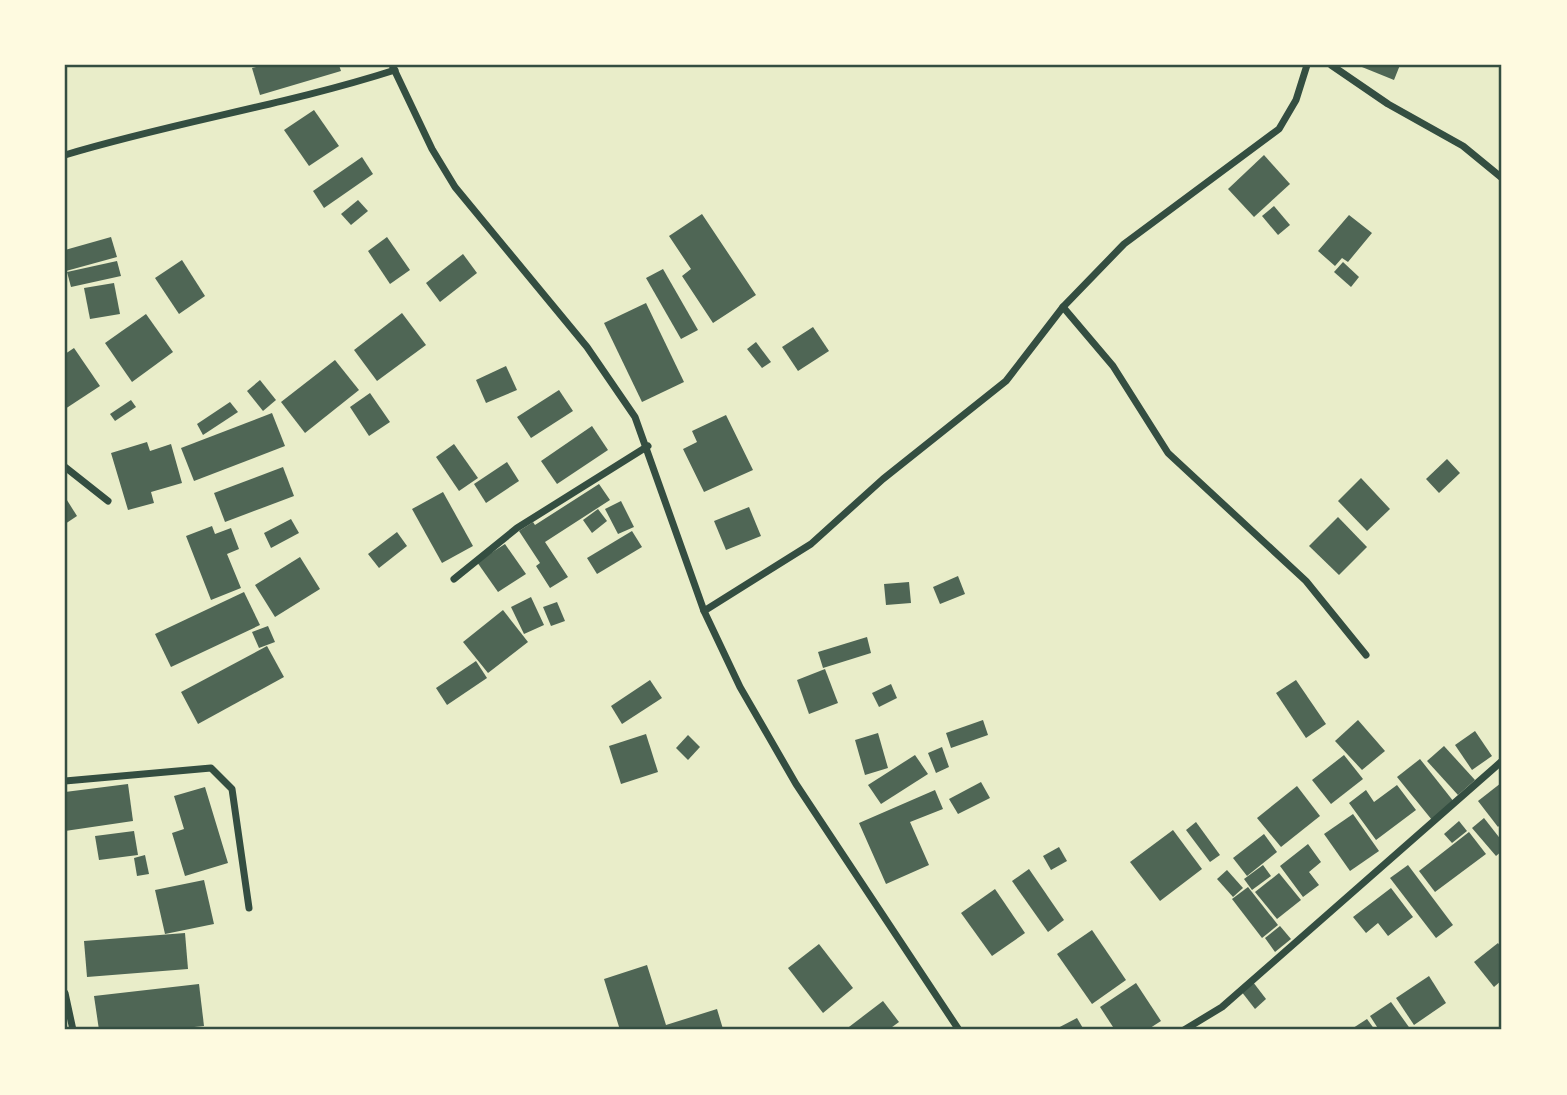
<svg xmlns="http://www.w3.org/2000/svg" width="1567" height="1095" font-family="Mulish,sans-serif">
	<rect width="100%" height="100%" fill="#e9edc9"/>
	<g fill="#4f6655">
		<path d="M 265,65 L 339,65 L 341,71 L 260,95 L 252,68 Z"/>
		<path d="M 1357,65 L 1400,65 L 1394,80 Z"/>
		<path d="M 314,110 L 339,146 L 309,166 L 284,130 Z"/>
		<path d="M 1264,155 L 1290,184 L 1254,217 L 1228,189 Z"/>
		<path d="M 362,157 L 373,174 L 324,208 L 313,191 Z"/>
		<path d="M 358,200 L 368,211 L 351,225 L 341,214 Z"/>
		<path d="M 1274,206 L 1290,225 L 1278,235 L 1262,216 Z"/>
		<path d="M 702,214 L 756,295 L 713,323 L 682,276 L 691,269 L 669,236 Z"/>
		<path d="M 1349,215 L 1372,233 L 1348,262 L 1342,258 L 1335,266 L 1318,251 Z"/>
		<path d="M 111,237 L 117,257 L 66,271 L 65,250 Z"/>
		<path d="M 387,237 L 410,270 L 390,284 L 368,251 Z"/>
		<path d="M 463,254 L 477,273 L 440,302 L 426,283 Z"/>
		<path d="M 182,260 L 205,296 L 179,314 L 155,278 Z"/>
		<path d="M 117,261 L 121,276 L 71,287 L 67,272 Z"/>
		<path d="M 1343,262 L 1359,277 L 1351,287 L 1334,272 Z"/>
		<path d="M 663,269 L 698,330 L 681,339 L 646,278 Z"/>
		<path d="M 114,283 L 120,314 L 90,319 L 84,288 Z"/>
		<path d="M 646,303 L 684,382 L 642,402 L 604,323 Z"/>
		<path d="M 402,313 L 426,345 L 377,381 L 354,350 Z"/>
		<path d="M 146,314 L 173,352 L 132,382 L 105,343 Z"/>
		<path d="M 813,327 L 829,351 L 798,371 L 782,347 Z"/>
		<path d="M 756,342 L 771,362 L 762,368 L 747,349 Z"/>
		<path d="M 74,348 L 100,386 L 65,409 L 65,354 Z"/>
		<path d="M 335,360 L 359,390 L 305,433 L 281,402 Z"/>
		<path d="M 506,366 L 517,390 L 486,403 L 476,380 Z"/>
		<path d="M 260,380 L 276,400 L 263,411 L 247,391 Z"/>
		<path d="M 559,390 L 573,411 L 531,438 L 517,417 Z"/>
		<path d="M 370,393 L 390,422 L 369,436 L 350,407 Z"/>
		<path d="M 131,400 L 136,407 L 115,421 L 110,414 Z"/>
		<path d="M 230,402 L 238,412 L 203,435 L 197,424 Z"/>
		<path d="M 272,413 L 285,446 L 194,481 L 181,448 Z"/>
		<path d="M 726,415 L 753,470 L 704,492 L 683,449 L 697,442 L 692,431 Z"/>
		<path d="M 592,426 L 608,450 L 557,484 L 541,461 Z"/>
		<path d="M 147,442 L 150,451 L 171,444 L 182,483 L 151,492 L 154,503 L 128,510 L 111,453 Z"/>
		<path d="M 454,444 L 478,478 L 459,491 L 436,457 Z"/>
		<path d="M 1447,459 L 1460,473 L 1439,493 L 1426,479 Z"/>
		<path d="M 507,462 L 519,481 L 486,503 L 474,484 Z"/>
		<path d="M 283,467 L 294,496 L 225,522 L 214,493 Z"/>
		<path d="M 1361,478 L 1390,509 L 1367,531 L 1338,501 Z"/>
		<path d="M 599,484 L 610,500 L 545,542 L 568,577 L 550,588 L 536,566 L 540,563 L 519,531 L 533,522 L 535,525 Z"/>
		<path d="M 443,492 L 473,546 L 442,563 L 412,509 Z"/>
		<path d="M 65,497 L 77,516 L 65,524 Z"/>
		<path d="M 621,501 L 634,527 L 618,534 L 605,509 Z"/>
		<path d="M 749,507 L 761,536 L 726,550 L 714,521 Z"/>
		<path d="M 598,509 L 607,521 L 592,533 L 583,520 Z"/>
		<path d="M 1338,517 L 1367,547 L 1339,575 L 1309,546 Z"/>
		<path d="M 291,519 L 299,533 L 271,548 L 264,533 Z"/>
		<path d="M 212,526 L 215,534 L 231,528 L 239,549 L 227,554 L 241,588 L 211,600 L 186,536 Z"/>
		<path d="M 632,531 L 642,547 L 597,574 L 587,558 Z"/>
		<path d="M 397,532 L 407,546 L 379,568 L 368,554 Z"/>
		<path d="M 505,544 L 526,574 L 498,592 L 477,562 Z"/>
		<path d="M 300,557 L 320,589 L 275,617 L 255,585 Z"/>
		<path d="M 958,576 L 965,594 L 940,604 L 933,587 Z"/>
		<path d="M 909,582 L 911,603 L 886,605 L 884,584 Z"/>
		<path d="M 244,592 L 260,625 L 171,667 L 155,634 Z"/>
		<path d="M 531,597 L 544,625 L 524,634 L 511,607 Z"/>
		<path d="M 557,602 L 565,621 L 551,626 L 543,607 Z"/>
		<path d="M 503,610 L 528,642 L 488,673 L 463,642 Z"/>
		<path d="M 268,626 L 275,642 L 259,648 L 252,632 Z"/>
		<path d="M 867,637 L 871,653 L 823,668 L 818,652 Z"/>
		<path d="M 267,646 L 284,677 L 198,724 L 181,692 Z"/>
		<path d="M 476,661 L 487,678 L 447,705 L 436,688 Z"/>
		<path d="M 825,669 L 838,703 L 809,714 L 797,680 Z"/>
		<path d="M 650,680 L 662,698 L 622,724 L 611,706 Z"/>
		<path d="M 1296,680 L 1326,724 L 1306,738 L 1276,693 Z"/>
		<path d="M 891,684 L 897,698 L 879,707 L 872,693 Z"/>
		<path d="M 983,720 L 988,735 L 951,748 L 946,733 Z"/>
		<path d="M 1358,720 L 1385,751 L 1362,770 L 1335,741 Z"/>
		<path d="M 1475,731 L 1492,756 L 1472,770 L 1455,745 Z"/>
		<path d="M 878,733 L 888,768 L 865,775 L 855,740 Z"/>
		<path d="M 646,734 L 658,772 L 621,784 L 609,746 Z"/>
		<path d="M 688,735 L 700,747 L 688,760 L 676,748 Z"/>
		<path d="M 1444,746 L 1475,780 L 1458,795 L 1427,761 Z"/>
		<path d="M 942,747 L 949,767 L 936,773 L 928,753 Z"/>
		<path d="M 915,755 L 928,774 L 881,804 L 868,785 Z"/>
		<path d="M 1344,755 L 1363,779 L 1331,804 L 1312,780 Z"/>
		<path d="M 1420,759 L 1454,802 L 1432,820 L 1397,777 Z"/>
		<path d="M 981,782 L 990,798 L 958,814 L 949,799 Z"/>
		<path d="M 1501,783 L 1502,823 L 1498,827 L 1478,801 Z"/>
		<path d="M 128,784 L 133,821 L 65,831 L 65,792 Z"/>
		<path d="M 1397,785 L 1416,810 L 1376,840 L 1349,803 L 1366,790 L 1374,802 Z"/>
		<path d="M 1297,786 L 1320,816 L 1281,847 L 1257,818 Z"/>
		<path d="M 205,787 L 228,863 L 185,876 L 172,833 L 184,829 L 174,796 Z"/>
		<path d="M 935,790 L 943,809 L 910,822 L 929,865 L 886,884 L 859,823 Z"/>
		<path d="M 1353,814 L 1379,851 L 1350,871 L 1324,834 Z"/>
		<path d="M 1484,818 L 1502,841 L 1502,851 L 1496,856 L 1472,828 Z"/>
		<path d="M 1459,821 L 1467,831 L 1452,843 L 1444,834 Z"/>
		<path d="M 1196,822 L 1220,855 L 1210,862 L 1186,830 Z"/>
		<path d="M 1173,830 L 1202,869 L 1160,901 L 1130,862 Z"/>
		<path d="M 134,831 L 138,855 L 99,860 L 95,836 Z"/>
		<path d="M 1469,832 L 1486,854 L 1435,892 L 1419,871 Z"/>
		<path d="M 1264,834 L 1277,852 L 1247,876 L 1233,858 Z"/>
		<path d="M 1308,844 L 1321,862 L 1309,872 L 1319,885 L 1303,897 L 1280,866 Z"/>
		<path d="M 1059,847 L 1067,861 L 1051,870 L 1043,856 Z"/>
		<path d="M 145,855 L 149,874 L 137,876 L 134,858 Z"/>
		<path d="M 1263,865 L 1271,876 L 1252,890 L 1244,879 Z"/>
		<path d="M 1408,865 L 1453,925 L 1436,938 L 1390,878 Z"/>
		<path d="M 1029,869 L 1064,920 L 1048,932 L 1012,881 Z"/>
		<path d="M 1227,870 L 1243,888 L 1233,897 L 1217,879 Z"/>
		<path d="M 1279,873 L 1301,900 L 1277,919 L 1255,892 Z"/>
		<path d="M 204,880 L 214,924 L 165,934 L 155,890 Z"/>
		<path d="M 1248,887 L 1278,925 L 1262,938 L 1232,899 Z"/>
		<path d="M 1391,888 L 1413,917 L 1388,936 L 1378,923 L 1366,933 L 1353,917 Z"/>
		<path d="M 995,889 L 1025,933 L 992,956 L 961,913 Z"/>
		<path d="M 1280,926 L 1291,939 L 1275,952 L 1265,938 Z"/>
		<path d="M 1092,930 L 1126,980 L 1092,1004 L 1057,954 Z"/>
		<path d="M 185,933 L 188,969 L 87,977 L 84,941 Z"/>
		<path d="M 1498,943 L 1502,949 L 1502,980 L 1494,987 L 1474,962 Z"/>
		<path d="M 819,944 L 853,988 L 823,1013 L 788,968 Z"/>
		<path d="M 647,965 L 666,1025 L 717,1009 L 723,1029 L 620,1030 L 604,979 Z"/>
		<path d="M 1429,976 L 1446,1003 L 1414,1025 L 1396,998 Z"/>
		<path d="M 1253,982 L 1266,999 L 1255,1009 L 1241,991 Z"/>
		<path d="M 1136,983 L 1161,1021 L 1147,1030 L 1115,1030 L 1100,1007 Z"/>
		<path d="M 199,984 L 204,1026 L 165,1030 L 99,1030 L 94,996 Z"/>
		<path d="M 883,1001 L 899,1022 L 888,1030 L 845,1030 Z"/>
		<path d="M 1391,1002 L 1411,1030 L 1379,1030 L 1370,1016 Z"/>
		<path d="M 1077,1018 L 1084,1030 L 1054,1030 Z"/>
		<path d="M 1367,1019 L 1375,1030 L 1350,1030 Z"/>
	</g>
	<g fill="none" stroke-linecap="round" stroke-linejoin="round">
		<g stroke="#344e41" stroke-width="7">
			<path d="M 392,65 L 432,149 L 455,187 L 587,347 L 635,417 L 704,611 L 740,687 L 796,784 L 959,1030"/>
			<path d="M 1331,65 L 1388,104 L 1463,146 L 1502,178"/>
			<path d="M 65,155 C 174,122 286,105 395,70"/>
			<path d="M 1063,307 L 1113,366 L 1168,453 L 1306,581 L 1366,655"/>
			<path d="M 65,467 L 108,501"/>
			<path d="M 454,579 L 517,528 L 648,446"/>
			<path d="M 704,611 L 811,544 L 883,479 L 1006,381 L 1063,307 L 1124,244 L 1279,129 L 1296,100 L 1307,65"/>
			<path d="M 65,781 L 211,768 L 232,789 L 249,908"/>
			<path d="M 65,993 L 73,1030"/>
			<path d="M 1184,1030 L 1222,1007 L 1502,761"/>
		</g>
	</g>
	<rect width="1567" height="1095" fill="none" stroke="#fefae0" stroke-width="133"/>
	<rect x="66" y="66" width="1434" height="962" fill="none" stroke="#344e41" stroke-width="2.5"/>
</svg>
